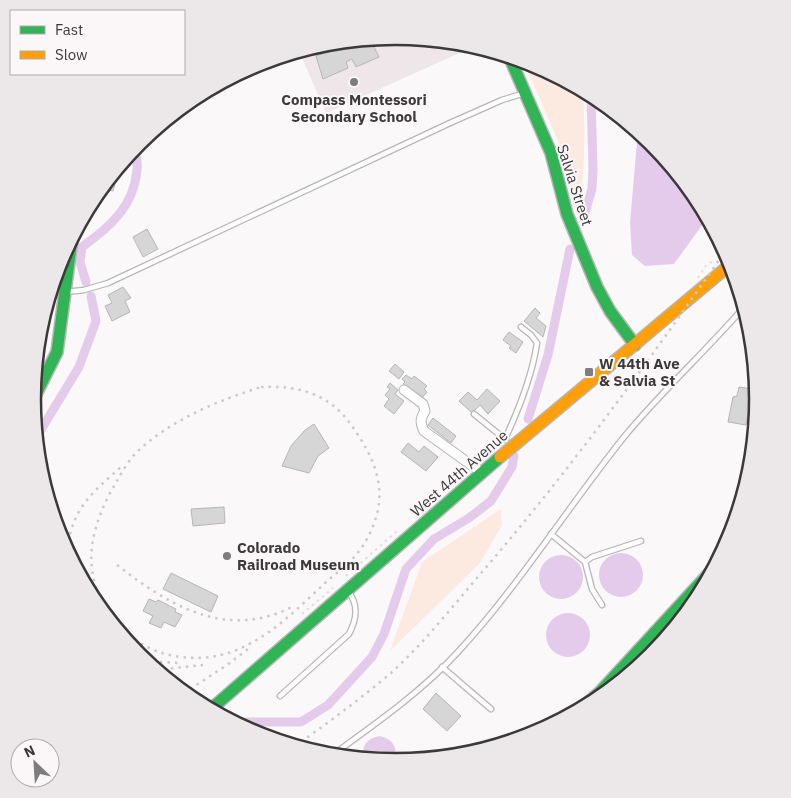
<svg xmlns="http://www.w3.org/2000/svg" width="791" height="798" font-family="'IBM Plex Sans',sans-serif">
	<rect width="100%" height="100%" fill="#faf8f9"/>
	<path fill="#eee6e8" d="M 396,36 L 467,43 L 475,46 L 326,113 L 299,51 L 325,43 Z"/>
	<g fill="#fceae1">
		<path d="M 523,60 L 535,64 L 583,90 C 585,127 586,179 577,216 L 570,193 L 562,150 Z"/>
		<path d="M 501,509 L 502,525 L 480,563 L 390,651 L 422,562 Z"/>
	</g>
	<g fill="#e4cbec">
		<path d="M 638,130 C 665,153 691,186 708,217 L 674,264 L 645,266 L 632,255 L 630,223 Z"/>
		<circle cx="621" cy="575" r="22"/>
		<circle cx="561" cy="577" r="22"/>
		<circle cx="568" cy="635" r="22"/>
		<path d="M 380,736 C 393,739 399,749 394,762 L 363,759 C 361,746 367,738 380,736 Z"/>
	</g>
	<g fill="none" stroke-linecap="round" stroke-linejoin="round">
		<g stroke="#e4cbec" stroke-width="9">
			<path d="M 583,219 L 592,189 L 593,169 L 591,94"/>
			<path d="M 86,282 L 80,262 L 82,247 C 110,227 134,206 137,170 C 138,163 136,155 135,147"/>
			<path d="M 528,419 L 548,355 L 570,249"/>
			<path d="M 36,438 L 79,367 L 96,321 L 91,296"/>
			<path d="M 241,726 L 247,722 L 301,722 L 328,705 L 372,657 L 384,634 L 406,569 L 434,539 L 469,518 L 491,501 L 512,467 L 514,456"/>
		</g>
	</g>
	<g fill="#d7d6d6" stroke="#b7b6b6">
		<path d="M 370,39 L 379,57 L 356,67 L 352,59 L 346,62 L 348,68 L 323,79 L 316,56 L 324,53 L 320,44 Z"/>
		<path d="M 115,171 L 118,172 L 113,191 L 101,188 Z"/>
		<path d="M 147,229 L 158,249 L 143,257 L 133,237 Z"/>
		<path d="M 123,287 L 131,298 L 125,301 L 130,312 L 112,321 L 105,306 L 112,303 L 108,295 Z"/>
		<path d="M 535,308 L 540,313 L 536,318 L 546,326 L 543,337 L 524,321 Z"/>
		<path d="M 509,332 L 523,342 L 516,353 L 509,348 L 511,346 L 503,340 Z"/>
		<path d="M 395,364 L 404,372 L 399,379 L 389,371 Z"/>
		<path d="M 406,375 L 412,379 L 414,376 L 427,386 L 424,389 L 427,392 L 421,399 L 403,384 L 405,382 L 402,379 Z"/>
		<path d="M 390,383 L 398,390 L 395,394 L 404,401 L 394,414 L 384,406 L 389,399 L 385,395 L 390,389 L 387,387 Z"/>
		<path d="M 739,387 L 752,389 L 746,425 L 728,422 L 733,397 L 737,396 Z"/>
		<path d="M 487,389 L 500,401 L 488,414 L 480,405 L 472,413 L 459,401 L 468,392 L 477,400 Z"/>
		<path d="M 433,418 L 456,436 L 451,443 L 428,425 Z"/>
		<path d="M 314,424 L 329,448 L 318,456 L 309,473 L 282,466 L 291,446 L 305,430 Z"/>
		<path d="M 408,443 L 419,452 L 424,446 L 438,457 L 426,471 L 401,452 Z"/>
		<path d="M 224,507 L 225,523 L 193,526 L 191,509 Z"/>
		<path d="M 171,573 L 218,596 L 211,612 L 163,589 Z"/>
		<path d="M 149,599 L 156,602 L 158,600 L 176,609 L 175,612 L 182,615 L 175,627 L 164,622 L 161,628 L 149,623 L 153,616 L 143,611 Z"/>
		<path d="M 436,693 L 461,716 L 447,731 L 423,709 Z"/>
	</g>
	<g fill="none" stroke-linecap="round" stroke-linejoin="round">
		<defs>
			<g id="lane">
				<path d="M 66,292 L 84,290 L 108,283 L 450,123 L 502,100 L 525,93"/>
				<path d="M 474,414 L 506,440"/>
				<path d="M 505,439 C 519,409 532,377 537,343 L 531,335 L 521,327"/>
				<path d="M 551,534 L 585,562 L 592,589 L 602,605"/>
				<path d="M 585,562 L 592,557 L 641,541"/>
				<path d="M 442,667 L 491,709"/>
				<path d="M 280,696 L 349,634 C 357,619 359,605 348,591"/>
				<path d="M 331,756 C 375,724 420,693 457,653 C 519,586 567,508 624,437 C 662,391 706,351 745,306"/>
			</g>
			<path id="street" d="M 404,390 L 423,404 L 425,411 C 420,419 420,423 424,431 L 481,472"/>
			<g id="fast">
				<path d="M 509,56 L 551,153 L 567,214 L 597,287 L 610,311 L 635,345"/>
				<path d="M 33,400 L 57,352 L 72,239"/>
				<path d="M 210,710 L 500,457"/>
				<path d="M 577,712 L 600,692 L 715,567"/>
			</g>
			<path id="slow" d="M 500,457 L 732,263"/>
		</defs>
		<use href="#lane" stroke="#b8b6b7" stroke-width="7"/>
		<use href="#street" stroke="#b8b6b7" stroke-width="11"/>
		<use href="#fast" stroke="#b8b6b7" stroke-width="14"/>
		<use href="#slow" stroke="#b8b6b7" stroke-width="14"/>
		<g stroke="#e0dfe0" stroke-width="2" stroke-dasharray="2.5 4" stroke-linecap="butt">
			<path d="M 375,38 L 376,39 L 379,38"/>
			<path d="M 698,278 L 707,264 L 712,262 L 716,264"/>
			<path d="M 346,576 L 397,531"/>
			<path d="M 302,614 L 333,588"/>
		</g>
		<use href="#lane" stroke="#fefefe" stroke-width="4.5"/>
		<use href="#street" stroke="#fefefe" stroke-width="9"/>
		<use href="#fast" stroke="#30b455" stroke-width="11"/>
		<use href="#slow" stroke="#ff9f0a" stroke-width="11"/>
		<g stroke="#cbcaca" stroke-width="2.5" stroke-dasharray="2.5 5" stroke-linecap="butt">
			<path d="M 261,387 C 301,385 332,395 354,429 C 372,455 385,482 377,514 C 373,529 365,545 355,556 C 346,567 333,575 323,585 C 298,608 273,634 241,648 C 219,658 197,660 174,656 C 122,646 86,599 92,546 C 95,524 105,500 117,481 C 122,472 128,461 136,453 C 170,420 217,401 261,387 Z"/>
			<path d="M 67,549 C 73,507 92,493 122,466"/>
			<path d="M 117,565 C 170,606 226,640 292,607"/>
			<path d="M 145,661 L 179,663"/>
			<path d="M 156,670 L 203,665"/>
			<path d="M 184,693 L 227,665 L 248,649"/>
			<path d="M 295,746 C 328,723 360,699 391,673 C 424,643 453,606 482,572 C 570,470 649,361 726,250"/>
		</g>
	</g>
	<g fill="#7e7c7c" stroke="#fbf7f8" stroke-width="2">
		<circle cx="354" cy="82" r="5"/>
		<rect x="584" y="367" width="10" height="10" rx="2.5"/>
		<circle cx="227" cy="556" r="5"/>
	</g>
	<g text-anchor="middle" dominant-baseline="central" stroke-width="4" stroke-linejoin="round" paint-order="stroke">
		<g font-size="15" font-weight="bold" fill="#3b3939" stroke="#fbf7f8" text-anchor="start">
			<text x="354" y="99" text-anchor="middle">Compass Montessori<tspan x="354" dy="17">Secondary School</tspan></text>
			<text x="599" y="363">W 44th Ave<tspan x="599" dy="17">&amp; Salvia St</tspan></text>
			<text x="237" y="547">Colorado<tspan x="237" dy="17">Railroad Museum</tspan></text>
		</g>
		<g font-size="15" fill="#3b3939" stroke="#fbf7f8">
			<text transform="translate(575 185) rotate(72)">Salvia Street</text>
			<text transform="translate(459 473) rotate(-41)">West 44th Avenue</text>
		</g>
	</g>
	<path d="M0 0H791V798H0ZM41 399a354 354 0 1 1 708 0a354 354 0 1 1-708 0Z" fill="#ece8e9" fill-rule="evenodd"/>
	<path fill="none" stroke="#3b3939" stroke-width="2.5" d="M41 399a354 354 0 1 1 708 0a354 354 0 1 1-708 0Z"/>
	<rect x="10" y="10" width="175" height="65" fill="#fbf7f8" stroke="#aeabac"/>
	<rect x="20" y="26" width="25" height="8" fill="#30b455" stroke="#aeabac"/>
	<text x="55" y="35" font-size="15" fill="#3b3939">Fast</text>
	<rect x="20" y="51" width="25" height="8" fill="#ff9f0a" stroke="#aeabac"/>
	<text x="55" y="60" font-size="15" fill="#3b3939">Slow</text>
	<g transform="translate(35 763) rotate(335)"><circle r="24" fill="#fbf7f8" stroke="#aeabac"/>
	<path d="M0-4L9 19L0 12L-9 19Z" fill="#7e7c7c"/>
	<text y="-8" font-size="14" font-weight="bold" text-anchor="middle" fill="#3b3939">N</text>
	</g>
</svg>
